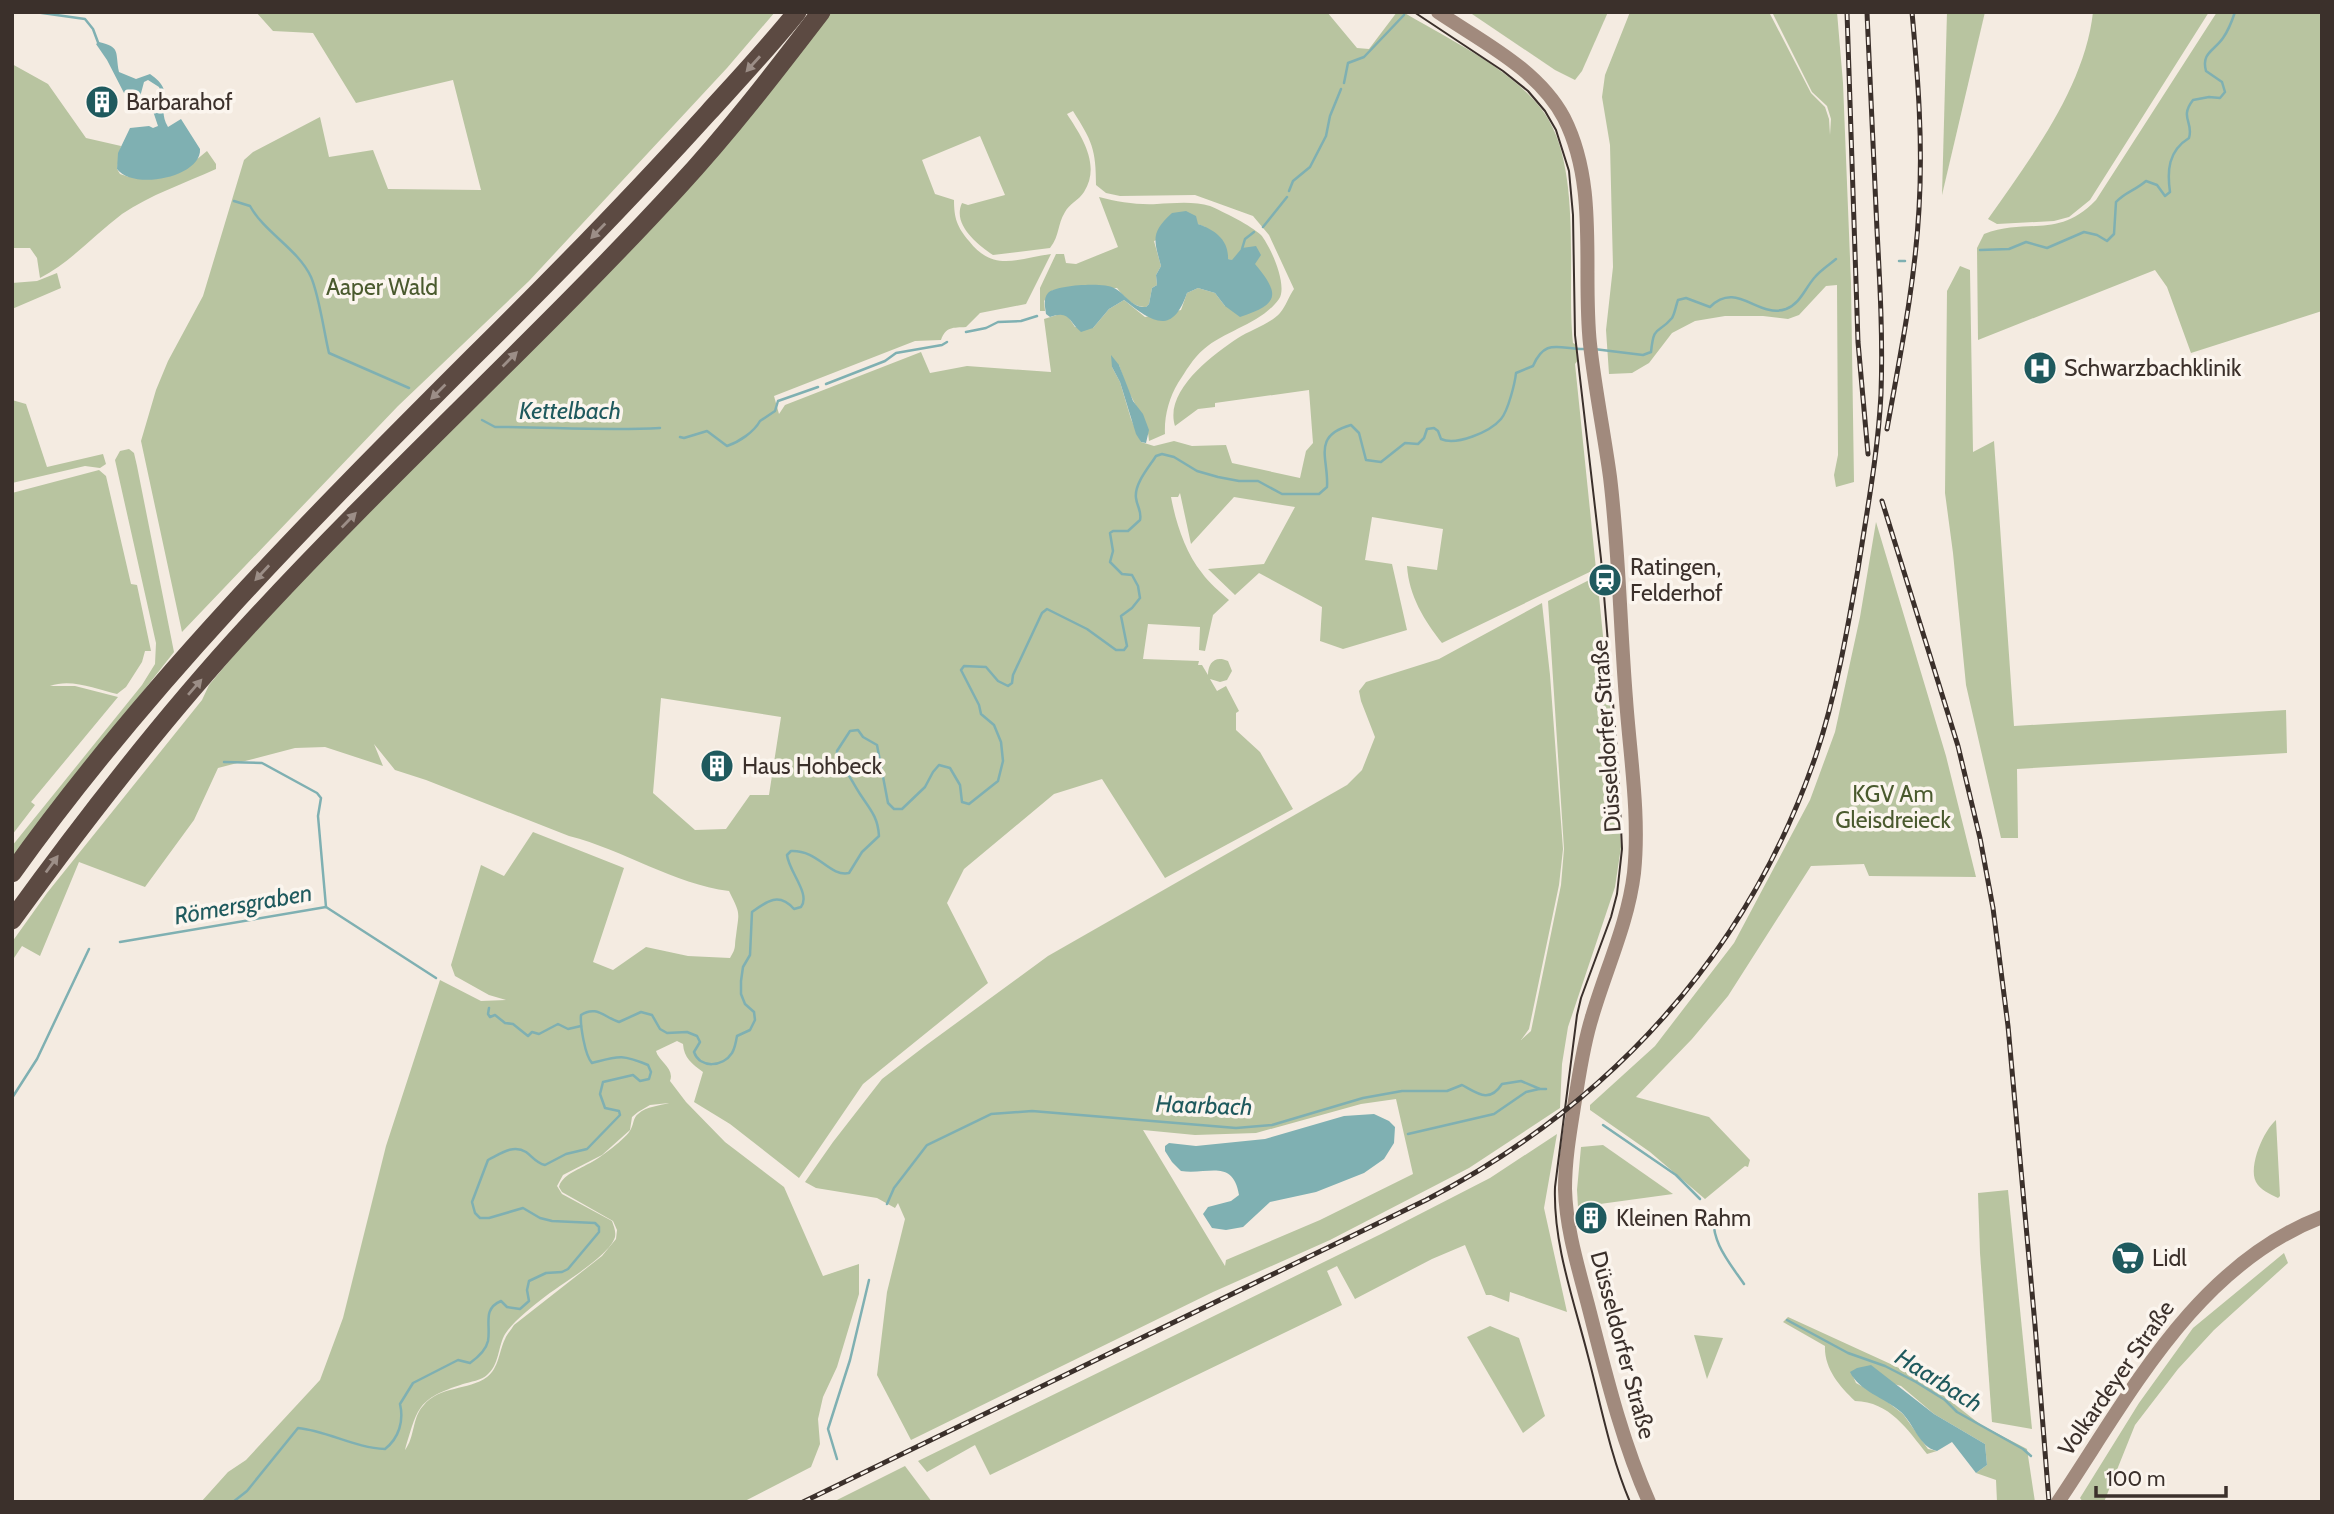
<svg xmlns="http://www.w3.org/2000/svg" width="2334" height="1514" font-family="Cabin,sans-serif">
	<rect width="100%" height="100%" fill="#f4ebe1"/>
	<g fill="#b8c4a0" fill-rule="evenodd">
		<path d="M 256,12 L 775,12 L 727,68 L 529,281 L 398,406 L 182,632 L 141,441 L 156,390 L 168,361 L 203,296 L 244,160 L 253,152 L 320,117 L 329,157 L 373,150 L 388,189 L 481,190 L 453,80 L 356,103 L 313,33 L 273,31 Z"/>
		<path d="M 830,12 L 1327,12 L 1357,48 L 1369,49 L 1397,12 L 1403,12 C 1448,39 1515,70 1545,114 C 1583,170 1566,279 1573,343 L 1577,345 L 1578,360 L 1575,364 L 1596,569 L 1442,643 C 1424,620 1409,596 1407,566 L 1437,570 L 1443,529 L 1372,517 L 1365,560 L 1392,564 L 1407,630 L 1343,649 L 1320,641 L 1322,607 L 1259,573 L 1235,595 L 1208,569 L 1264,564 L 1295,507 L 1234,497 L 1191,544 L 1180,493 L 1178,497 L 1171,497 C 1176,523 1185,552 1202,573 C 1209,583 1220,592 1229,600 L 1213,615 L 1205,651 L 1199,650 L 1200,627 L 1148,624 L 1143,659 L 1199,661 L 1198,665 L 1202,665 L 1208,675 C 1208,663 1215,655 1228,661 L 1232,671 L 1227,680 L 1220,682 L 1210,679 L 1217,691 L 1226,686 L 1239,711 L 1236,713 L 1236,730 L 1260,752 L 1293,809 L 1165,878 L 1102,779 L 1054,794 L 964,869 L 947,903 L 988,983 L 863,1084 L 799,1178 L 730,1124 L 694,1102 L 703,1072 C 692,1064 684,1058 683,1044 L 677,1041 L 656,1051 C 659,1062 675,1068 670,1081 L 686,1102 L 725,1142 L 784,1187 L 823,1276 L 859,1264 L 859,1294 L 837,1367 L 823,1397 L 818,1419 L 820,1444 L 811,1467 L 743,1502 L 201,1502 L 228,1472 L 246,1460 L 320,1380 L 343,1318 L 386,1146 L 440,980 L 481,1001 L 506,1000 L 489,995 L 455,976 L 451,965 L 481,865 L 504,876 L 533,832 L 624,868 L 593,962 L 613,970 L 646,947 L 688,956 L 730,958 C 737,947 734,947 736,936 C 739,911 741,915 729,891 C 674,884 624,850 569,836 L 426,780 L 395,770 L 374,744 L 383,766 L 325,747 L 295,748 L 218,768 L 194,820 L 145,887 L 79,862 L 40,956 L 22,946 L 12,961 L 12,942 L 47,893 L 202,700 L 209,685 L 240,648 ZM 1073,111 C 1092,141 1096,149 1096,185 L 1106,193 L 1120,196 L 1195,195 L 1253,216 L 1269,235 L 1294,289 C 1289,296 1286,306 1280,313 C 1270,324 1250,330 1238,338 C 1212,355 1164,391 1175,426 L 1198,409 L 1215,407 L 1215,403 L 1309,390 L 1313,443 L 1306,451 L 1300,478 L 1232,463 L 1226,445 L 1192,446 L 1174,441 L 1154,446 L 1141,442 L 1131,419 L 1120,382 L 1112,367 L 1119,365 C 1123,376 1126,388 1132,398 C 1140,414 1148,422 1149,441 L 1165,434 C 1164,417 1169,398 1178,383 C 1186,371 1193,358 1204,349 C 1226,330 1261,324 1279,299 C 1288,286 1271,247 1261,235 C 1252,226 1222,211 1210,206 C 1195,201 1173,203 1157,204 C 1137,205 1118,202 1099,197 L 1118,247 L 1076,264 L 1066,263 L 1064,254 L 1056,254 L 1040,288 L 1040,311 L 1045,311 L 1044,301 L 1053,290 L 1117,288 C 1124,297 1134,308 1146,307 L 1149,304 L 1152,288 L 1157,285 L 1156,275 L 1161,266 L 1154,241 L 1198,224 L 1205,227 L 1227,259 L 1231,260 L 1225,306 L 1215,293 L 1198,288 L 1187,293 L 1181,310 L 1145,317 L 1124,300 L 1109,309 L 1093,328 L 1075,327 L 1067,315 L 1060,314 L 1044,319 L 1051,372 L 967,366 L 930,373 L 921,352 L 785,405 L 779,414 L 774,396 L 915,341 L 941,340 C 946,326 953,328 966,327 L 980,313 L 1026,304 L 1051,254 C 1016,259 993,272 969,241 C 957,227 954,218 954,200 L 935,194 L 922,160 L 980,136 L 1005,195 L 968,205 L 962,203 C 952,224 977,244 993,255 L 1050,248 C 1060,235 1057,225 1065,212 C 1069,204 1079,200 1084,192 C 1101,165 1082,137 1067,114 ZM 661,698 L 781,717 L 769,795 L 750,795 L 726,829 L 695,830 L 653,793 ZM 669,1103 C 659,1106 647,1106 638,1114 C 633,1118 634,1123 631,1129 C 627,1138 599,1159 588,1164 C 578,1170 562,1175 559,1187 L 562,1192 L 613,1221 L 617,1230 L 616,1239 L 602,1256 L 514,1325 C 511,1330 507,1334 505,1339 C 499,1351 499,1368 487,1377 C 468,1391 440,1385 423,1406 C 412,1418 415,1437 405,1450 C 418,1407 417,1399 463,1384 C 470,1382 482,1380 487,1375 C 499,1365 498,1348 504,1336 C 510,1324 532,1307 542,1299 C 559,1285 609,1257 615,1237 C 616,1231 614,1227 612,1221 L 562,1194 L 557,1186 L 563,1175 L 602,1155 L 630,1130 L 632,1117 L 638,1112 L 650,1105 Z"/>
		<path d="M 1469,12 L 1608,12 L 1582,71 L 1575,80 L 1555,70 Z"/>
		<path d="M 1630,12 L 1769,12 L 1811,93 L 1825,107 L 1829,119 L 1830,135 L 1831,119 L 1827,106 L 1812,92 L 1772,12 L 1837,12 L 1843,83 L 1851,283 L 1854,482 L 1836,487 L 1834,475 L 1838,455 L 1837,285 L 1826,286 L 1799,315 L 1788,319 L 1763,316 L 1725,316 L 1695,321 L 1672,333 L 1649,363 L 1632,373 L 1609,374 L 1606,330 L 1613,267 L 1610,145 L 1602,97 L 1605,75 Z"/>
		<path d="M 1947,12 L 1985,12 L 1942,195 Z"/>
		<path d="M 2093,12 L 2209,12 L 2090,200 L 2069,217 L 2054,221 L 1997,224 L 1988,219 C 2030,159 2085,87 2093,12 Z"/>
		<path d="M 2217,12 L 2322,12 L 2322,311 L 2191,353 L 2167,287 L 2155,270 L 1978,340 L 1977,248 L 1984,234 C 2028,217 2057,240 2096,200 Z"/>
		<path d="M 12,64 L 48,84 L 86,138 L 121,146 L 117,169 L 120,174 L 129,177 L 184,170 L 207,151 L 216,164 L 216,169 C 185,183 150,195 122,214 C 94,235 71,262 40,278 L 37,258 L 30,248 L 12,248 Z"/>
		<path d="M 1960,266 L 1970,270 L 1973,452 L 1994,441 L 2014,726 L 2286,710 L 2287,753 L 2017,769 L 2018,838 L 2001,838 L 1966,685 L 1953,553 L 1945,493 L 1947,291 Z"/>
		<path d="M 57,273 L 61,288 L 12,309 L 12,283 L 37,281 Z"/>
		<path d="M 12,400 L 26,404 L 47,467 L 103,454 L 106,464 L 100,468 L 85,466 L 12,483 Z"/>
		<path d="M 129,449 L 134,453 L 137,466 L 174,652 L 12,858 L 12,846 L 142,685 L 155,664 L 156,643 L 115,460 L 120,451 Z"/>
		<path d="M 99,470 L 106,476 L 131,584 L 137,585 L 151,651 L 145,651 L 142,662 L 126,687 L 117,694 C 96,689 71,678 50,686 L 75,686 L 118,697 L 31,802 L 35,805 L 12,835 L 12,493 Z"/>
		<path d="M 1876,522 L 1946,756 L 1976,877 L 1869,876 L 1864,864 L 1811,866 L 1728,996 L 1692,1039 L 1636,1097 L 1709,1117 L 1750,1160 L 1748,1167 L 1745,1166 L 1705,1199 L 1650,1152 L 1590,1110 L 1590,1105 L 1655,1046 L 1734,943 L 1810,800 L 1835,732 L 1860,617 Z"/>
		<path d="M 1597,576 L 1616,766 L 1621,847 L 1615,887 L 1568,1027 L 1562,1064 L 1560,1108 L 1469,1168 L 1330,1240 L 1213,1292 L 911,1440 L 877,1375 L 887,1292 L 905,1219 L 898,1203 L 895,1208 L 877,1198 L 816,1188 L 805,1182 L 833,1142 L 882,1079 L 925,1046 L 1048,956 L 1347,785 L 1362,770 L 1375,737 L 1361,701 L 1359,691 L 1366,682 L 1439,659 L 1542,603 L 1550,675 L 1563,849 L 1559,885 L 1529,1029 L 1521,1040 L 1531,1031 L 1561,885 L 1564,849 L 1548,601 ZM 1396,1099 L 1413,1174 L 1320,1220 L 1226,1260 L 1225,1266 L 1143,1130 L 1195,1135 L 1256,1133 L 1361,1104 Z"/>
		<path d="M 2276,1120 L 2280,1196 L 2278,1198 C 2270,1194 2260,1190 2256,1182 C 2248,1166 2264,1130 2276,1120 Z"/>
		<path d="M 1557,1134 L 1544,1208 L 1567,1312 L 1510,1292 L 1509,1302 L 1491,1295 L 1486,1295 L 1465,1245 L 1432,1259 L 1355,1299 L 1337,1266 L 1327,1271 L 1342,1305 L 990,1475 L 975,1445 L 927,1472 L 918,1461 L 1381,1234 L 1490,1178 Z"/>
		<path d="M 1603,1145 L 1673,1194 L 1578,1207 L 1577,1190 L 1581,1147 Z"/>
		<path d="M 2008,1190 L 2032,1429 L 1992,1422 L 1980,1253 L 1978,1193 Z"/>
		<path d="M 2284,1253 L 2288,1263 L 2214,1330 L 2178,1369 L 2135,1425 L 2104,1502 L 2083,1502 L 2080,1498 L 2139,1403 L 2193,1328 Z"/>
		<path d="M 1788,1317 L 1895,1366 L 1930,1385 L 1981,1425 L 2027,1449 L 2035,1502 L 1997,1502 L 1996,1480 L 1976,1473 L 1987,1465 L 1985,1444 L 1934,1414 L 1901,1386 L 1851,1372 L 1856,1383 L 1881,1397 L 1903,1414 L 1928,1449 L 1937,1451 L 1927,1454 C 1907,1429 1890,1402 1855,1401 C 1839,1386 1824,1368 1825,1346 L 1783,1322 Z"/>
		<path d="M 1490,1326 L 1519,1338 L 1545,1416 L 1523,1433 L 1467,1337 Z"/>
		<path d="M 1694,1335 L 1723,1338 L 1707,1379 Z"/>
		<path d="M 905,1466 L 932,1502 L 833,1502 Z"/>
	</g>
	<g fill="#7fb0b2">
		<path d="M 99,42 C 121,47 115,52 119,72 L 136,79 L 150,74 C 178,93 155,104 168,127 L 181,119 L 200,149 C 202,177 133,191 117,169 L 118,153 L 130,128 L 149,126 L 153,128 L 158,126 L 153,111 C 161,103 163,97 159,87 L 148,80 L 144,82 L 140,97 L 135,98 L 131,90 L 124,93 L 107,60 L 96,44 Z"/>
		<path d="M 1186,211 L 1196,216 L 1198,224 C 1215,230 1229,240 1228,259 L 1232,260 L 1242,248 L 1256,246 L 1261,255 L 1255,264 C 1280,294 1280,304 1240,317 L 1225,306 L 1215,293 L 1198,288 L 1187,293 C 1172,337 1151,321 1124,300 L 1109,309 L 1093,328 L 1081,332 C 1068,321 1070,310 1050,317 L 1046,314 C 1045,306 1043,299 1048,293 C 1056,285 1104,282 1114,288 C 1125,293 1131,308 1146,307 L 1149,304 L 1152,288 L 1157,285 L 1156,275 L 1161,266 C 1154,240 1150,233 1172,213 Z"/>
		<path d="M 1111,355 L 1119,365 L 1133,401 L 1143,414 L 1149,430 L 1146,443 L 1141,442 L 1136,434 L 1120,382 L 1112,367 Z"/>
		<path d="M 1374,1114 L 1389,1121 L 1395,1127 L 1394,1143 L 1384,1159 L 1364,1173 L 1316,1192 L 1270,1202 L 1243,1227 L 1226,1230 L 1212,1228 L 1203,1214 L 1208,1207 L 1231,1201 L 1239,1195 C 1233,1158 1208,1175 1181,1171 L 1172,1162 L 1165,1151 L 1165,1146 L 1169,1143 L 1196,1146 L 1265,1139 L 1344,1116 Z"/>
		<path d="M 1871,1365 L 1934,1414 L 1985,1444 L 1987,1465 L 1976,1473 L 1952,1442 L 1937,1451 C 1919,1447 1914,1424 1901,1412 C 1885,1398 1859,1391 1850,1372 L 1857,1368 Z"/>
	</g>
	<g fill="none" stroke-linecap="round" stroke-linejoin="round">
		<g stroke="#7fb0b2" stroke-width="2.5">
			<path d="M 35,12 L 85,19 L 93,29 L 99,45"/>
			<path d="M 1344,83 L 1348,63 L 1364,57 L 1404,15"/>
			<path d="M 1289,191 L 1293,181 L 1310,167 L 1326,136 L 1330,116 L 1341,89"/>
			<path d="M 234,201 L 250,206 C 265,233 298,249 311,277 C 319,295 324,332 329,353 L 409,388"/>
			<path d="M 1263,227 L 1287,197"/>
			<path d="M 1242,249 L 1245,239 L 1254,232"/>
			<path d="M 1980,250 L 2009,249 L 2026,242 L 2047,248 L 2084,232 L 2097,235 L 2107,241 L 2114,234 L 2116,202 C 2125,192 2136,190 2146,181 L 2157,185 L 2165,196 L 2170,192 C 2167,171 2168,151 2189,138 C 2194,122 2179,118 2193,100 L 2209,97 L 2220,98 L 2225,92 L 2222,82 L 2206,71 C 2201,53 2214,51 2223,38 C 2228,31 2232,21 2235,12"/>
			<path d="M 1899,261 L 1905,261"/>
			<path d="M 966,332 L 986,328 L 998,322 L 1021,321 L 1037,316"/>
			<path d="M 1594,349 L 1643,355 L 1651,352 C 1654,323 1658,335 1672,318 C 1675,313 1676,305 1678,300 L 1686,298 L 1710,307 C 1737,280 1758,319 1786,309 C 1801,303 1805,288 1815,277 C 1821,270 1829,265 1836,259"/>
			<path d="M 826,384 L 885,361 L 896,353 L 942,345 L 947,342"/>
			<path d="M 482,420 L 495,427 C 550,427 605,431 660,428"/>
			<path d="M 680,437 L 684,438 L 707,431 L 727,446 C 739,442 754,432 760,421 L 775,411 L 778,401 L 818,387"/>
			<path d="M 224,762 L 262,763 L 317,793 L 321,798 L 318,816 L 326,907"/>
			<path d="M 120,942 L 326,907 L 436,978"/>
			<path d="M 489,1008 L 488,1014 L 490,1017 L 495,1015 L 505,1023 L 513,1024 L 528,1036 L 532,1032 L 539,1034 L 558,1024 L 568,1029 L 581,1026"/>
			<path d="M 12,1098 L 37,1059 L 89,949"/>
			<path d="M 1603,1125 L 1676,1175 L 1700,1199"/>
			<path d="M 1408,1134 L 1494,1114 L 1526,1092 L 1539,1089"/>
			<path d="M 887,1204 L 894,1188 L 927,1145 L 991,1114 L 1032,1111 L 1236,1128 L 1272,1125 L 1363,1098 L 1402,1091 L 1447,1091 L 1462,1085 C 1477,1093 1489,1104 1502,1084 L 1521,1081 L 1540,1089 L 1546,1089"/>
			<path d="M 1714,1213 C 1710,1241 1729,1262 1744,1284"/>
			<path d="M 1787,1320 L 1848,1353 L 1885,1366 L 1916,1382 L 1945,1400 L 1957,1412 L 2023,1449 L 2031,1456"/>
			<path d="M 837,1459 L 828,1429 L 850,1360 L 869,1280"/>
			<path d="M 233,1502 L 247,1491 L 298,1428 C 328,1431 355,1448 385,1449 C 399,1438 404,1421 400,1404 L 413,1383 L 458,1360 L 470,1363 C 477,1358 486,1350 488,1341 C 491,1325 482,1309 501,1301 L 507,1307 L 520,1309 L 529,1301 L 527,1290 L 529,1281 L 546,1273 L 562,1272 L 568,1269 L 599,1232 L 599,1227 L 595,1223 L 552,1221 L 540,1218 L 523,1208 L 489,1218 L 480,1218 L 475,1213 L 472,1202 L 488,1160 C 500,1154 513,1144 526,1152 C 533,1157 536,1163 545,1165 L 566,1154 L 587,1149 L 620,1115 L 619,1111 L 605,1108 L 600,1094 L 603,1082 L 633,1075 L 640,1081 L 649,1079 L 651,1072 L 648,1065 C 621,1054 619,1056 592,1063 C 585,1056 580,1025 581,1015 C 596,1005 604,1017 619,1022 L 641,1012 L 652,1015 L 660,1029 L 667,1033 L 687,1032 L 697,1036 L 700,1042 L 694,1052 C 700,1069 723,1067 732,1053 C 735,1048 736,1042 737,1036 L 750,1030 L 755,1020 L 754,1012 L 745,1004 L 741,994 L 741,981 L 743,967 L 750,955 L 752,912 C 767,901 779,892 794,909 L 801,907 C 811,894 789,872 787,855 L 791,851 C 819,850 829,877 849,873 L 862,852 L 879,836 C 878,817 870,809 860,794 C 852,782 848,771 837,760 L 837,751 L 850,731 L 858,730 L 863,737 L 877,745 L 888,803 L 894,809 L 902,809 L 925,787 L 933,772 L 939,765 L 950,768 L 960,785 L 962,802 L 969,804 L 998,781 L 1003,761 L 1001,742 L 994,725 L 981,714 L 979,705 L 961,670 L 964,666 L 986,667 L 998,681 L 1008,686 L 1012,683 L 1013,675 L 1042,613 L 1047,609 L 1087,629 L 1116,650 L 1124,650 L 1127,646 L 1121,616 L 1132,608 L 1140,598 L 1138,586 L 1132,575 L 1122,574 L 1110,562 L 1113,551 L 1110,533 L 1113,531 L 1128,531 L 1140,520 C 1142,511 1137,507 1136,498 C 1134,484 1149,467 1156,456 L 1162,454 L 1174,457 L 1197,471 L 1218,477 L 1239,481 L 1258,481 L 1282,494 L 1319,494 L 1327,487 C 1329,459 1311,436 1351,425 L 1359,433 L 1366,460 L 1381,462 L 1405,443 L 1418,444 L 1424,438 L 1427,429 L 1434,428 L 1438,431 L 1441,439 C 1456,446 1490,432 1501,419 C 1508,411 1515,383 1516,373 L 1533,366 C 1545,338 1558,349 1584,349"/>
		</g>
		<g stroke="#a18a7d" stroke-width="14">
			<path d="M 1438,12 C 1482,42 1538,69 1564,118 C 1599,187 1582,270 1590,344 C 1595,389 1604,433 1610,477 C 1619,551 1620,625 1626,699 C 1630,756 1640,816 1634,873 C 1628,923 1606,969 1592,1017 C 1584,1042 1580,1069 1576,1094 C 1571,1126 1565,1157 1565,1189 C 1566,1228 1578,1267 1588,1305 C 1605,1371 1621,1439 1649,1502"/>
			<path d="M 2058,1502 C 2130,1395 2195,1266 2322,1217"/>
		</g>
		<g stroke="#5c4a42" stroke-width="19">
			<path d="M 12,873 C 146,685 310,520 472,358 C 553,278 632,197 708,113 C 738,80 769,47 797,12"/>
			<path d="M 12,920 C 86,818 164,717 250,624 C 388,474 540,337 678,187 C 729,132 775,72 821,12"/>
		</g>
		<path stroke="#3b302b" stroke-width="2" d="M 1414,12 L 1503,71 L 1528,91 L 1545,111 L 1556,130 L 1569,171 L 1573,215 L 1575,335 L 1601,559 L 1618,763 L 1622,849 L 1617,894 L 1611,917 L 1581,998 L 1577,1015 L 1555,1187 C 1553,1244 1574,1301 1588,1356 C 1601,1405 1610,1455 1630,1502"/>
		<defs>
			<g id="rail">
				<path d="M 1847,12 L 1858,342 L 1868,454"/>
				<path d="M 1887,429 C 1900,356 1915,283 1919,209 C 1923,143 1918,78 1912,12"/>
				<path d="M 1882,501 L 1958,746 L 1980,838 L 1993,908 L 2008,1026 L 2035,1325 L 2049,1502"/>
				<path d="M 803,1502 L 1426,1200 C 1610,1105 1749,952 1816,755 C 1836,695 1847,632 1858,569 C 1867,511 1878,453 1881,394 C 1883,339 1880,285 1877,230 C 1874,158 1870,85 1867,12"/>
			</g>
		</defs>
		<use href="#rail" stroke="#3b302b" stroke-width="5"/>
		<use href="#rail" stroke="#fbf5ee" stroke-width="2.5" stroke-dasharray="8" stroke-linecap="butt"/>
	</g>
	<defs><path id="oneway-solid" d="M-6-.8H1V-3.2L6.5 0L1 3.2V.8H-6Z" transform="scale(1.75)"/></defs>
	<g fill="#9c8e87">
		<use href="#oneway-solid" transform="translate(753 64) rotate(132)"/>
		<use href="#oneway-solid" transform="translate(598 231) rotate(134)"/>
		<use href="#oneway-solid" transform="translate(510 359) rotate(-45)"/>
		<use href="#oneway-solid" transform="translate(438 392) rotate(135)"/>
		<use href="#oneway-solid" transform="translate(349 520) rotate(-46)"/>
		<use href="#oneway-solid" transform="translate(262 573) rotate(133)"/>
		<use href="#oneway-solid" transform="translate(195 687) rotate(-49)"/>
		<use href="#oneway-solid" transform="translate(52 864) rotate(-54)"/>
	</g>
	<defs>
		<symbol id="building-disc" viewBox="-11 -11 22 22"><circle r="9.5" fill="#1f5a5e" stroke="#fbf5ee"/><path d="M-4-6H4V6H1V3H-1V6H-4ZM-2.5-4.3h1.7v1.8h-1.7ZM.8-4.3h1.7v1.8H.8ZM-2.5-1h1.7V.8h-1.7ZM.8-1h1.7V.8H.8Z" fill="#fff"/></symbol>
		<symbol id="hospital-disc" viewBox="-11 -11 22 22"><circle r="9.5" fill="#1f5a5e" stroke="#fbf5ee"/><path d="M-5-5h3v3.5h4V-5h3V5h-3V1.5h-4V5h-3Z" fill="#fff"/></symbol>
		<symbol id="station-disc" viewBox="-11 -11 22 22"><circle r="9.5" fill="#1f5a5e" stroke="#fbf5ee"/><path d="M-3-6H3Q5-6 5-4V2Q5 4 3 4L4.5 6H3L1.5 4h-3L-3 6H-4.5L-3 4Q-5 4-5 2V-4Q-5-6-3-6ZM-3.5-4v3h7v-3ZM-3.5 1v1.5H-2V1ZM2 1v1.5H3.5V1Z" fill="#fff"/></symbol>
		<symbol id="supermarket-disc" viewBox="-11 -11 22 22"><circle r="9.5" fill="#1f5a5e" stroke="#fbf5ee"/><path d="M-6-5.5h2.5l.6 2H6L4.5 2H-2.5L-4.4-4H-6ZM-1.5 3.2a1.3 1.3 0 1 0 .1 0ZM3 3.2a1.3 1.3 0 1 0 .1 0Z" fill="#fff"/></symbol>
	</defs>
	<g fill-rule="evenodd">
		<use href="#building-disc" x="83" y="83" width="38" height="38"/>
		<use href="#hospital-disc" x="2021" y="349" width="38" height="38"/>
		<use href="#station-disc" x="1586" y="561" width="38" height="38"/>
		<use href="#building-disc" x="698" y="747" width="38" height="38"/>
		<use href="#building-disc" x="1572" y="1199" width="38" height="38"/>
		<use href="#supermarket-disc" x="2109" y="1239" width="38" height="38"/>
	</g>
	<g text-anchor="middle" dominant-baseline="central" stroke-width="7" stroke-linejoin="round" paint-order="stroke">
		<g font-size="23" fill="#3b302b" stroke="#fbf5ee" text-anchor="start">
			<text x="126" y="102">Barbarahof</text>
			<text x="2064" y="368">Schwarzbachklinik</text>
			<text x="1630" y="567">Ratingen,<tspan x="1630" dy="26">Felderhof</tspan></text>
			<text x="742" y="766">Haus Hohbeck</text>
			<text x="1616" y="1218">Kleinen Rahm</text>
			<text x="2152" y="1258">Lidl</text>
		</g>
		<g font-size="23" fill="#4a5a2e" stroke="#fbf5ee">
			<text x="382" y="287">Aaper Wald</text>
			<text x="1893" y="794">KGV Am<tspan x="1893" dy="26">Gleisdreieck</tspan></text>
		</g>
		<g font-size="23" fill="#3b302b" stroke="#fbf5ee">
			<text transform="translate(1606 736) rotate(-94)">Düsseldorfer Straße</text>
			<text transform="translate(1623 1345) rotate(75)">Düsseldorfer Straße</text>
			<text transform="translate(2116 1378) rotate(-55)">Volkardeyer Straße</text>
		</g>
		<g font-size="24" font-style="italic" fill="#1f5a5e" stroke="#fbf5ee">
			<text x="570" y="410">Kettelbach</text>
			<text transform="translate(243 904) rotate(-10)">Römersgraben</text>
			<text transform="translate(1204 1105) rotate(2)">Haarbach</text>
			<text transform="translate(1939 1380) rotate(32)">Haarbach</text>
		</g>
	</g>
	<rect width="2334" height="1514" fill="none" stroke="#3b302b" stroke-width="28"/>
	<path d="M2096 1486v10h130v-10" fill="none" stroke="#3b302b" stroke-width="3.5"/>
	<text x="2106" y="1486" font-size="21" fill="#3b302b" stroke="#fbf5ee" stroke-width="5" paint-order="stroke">100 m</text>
</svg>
